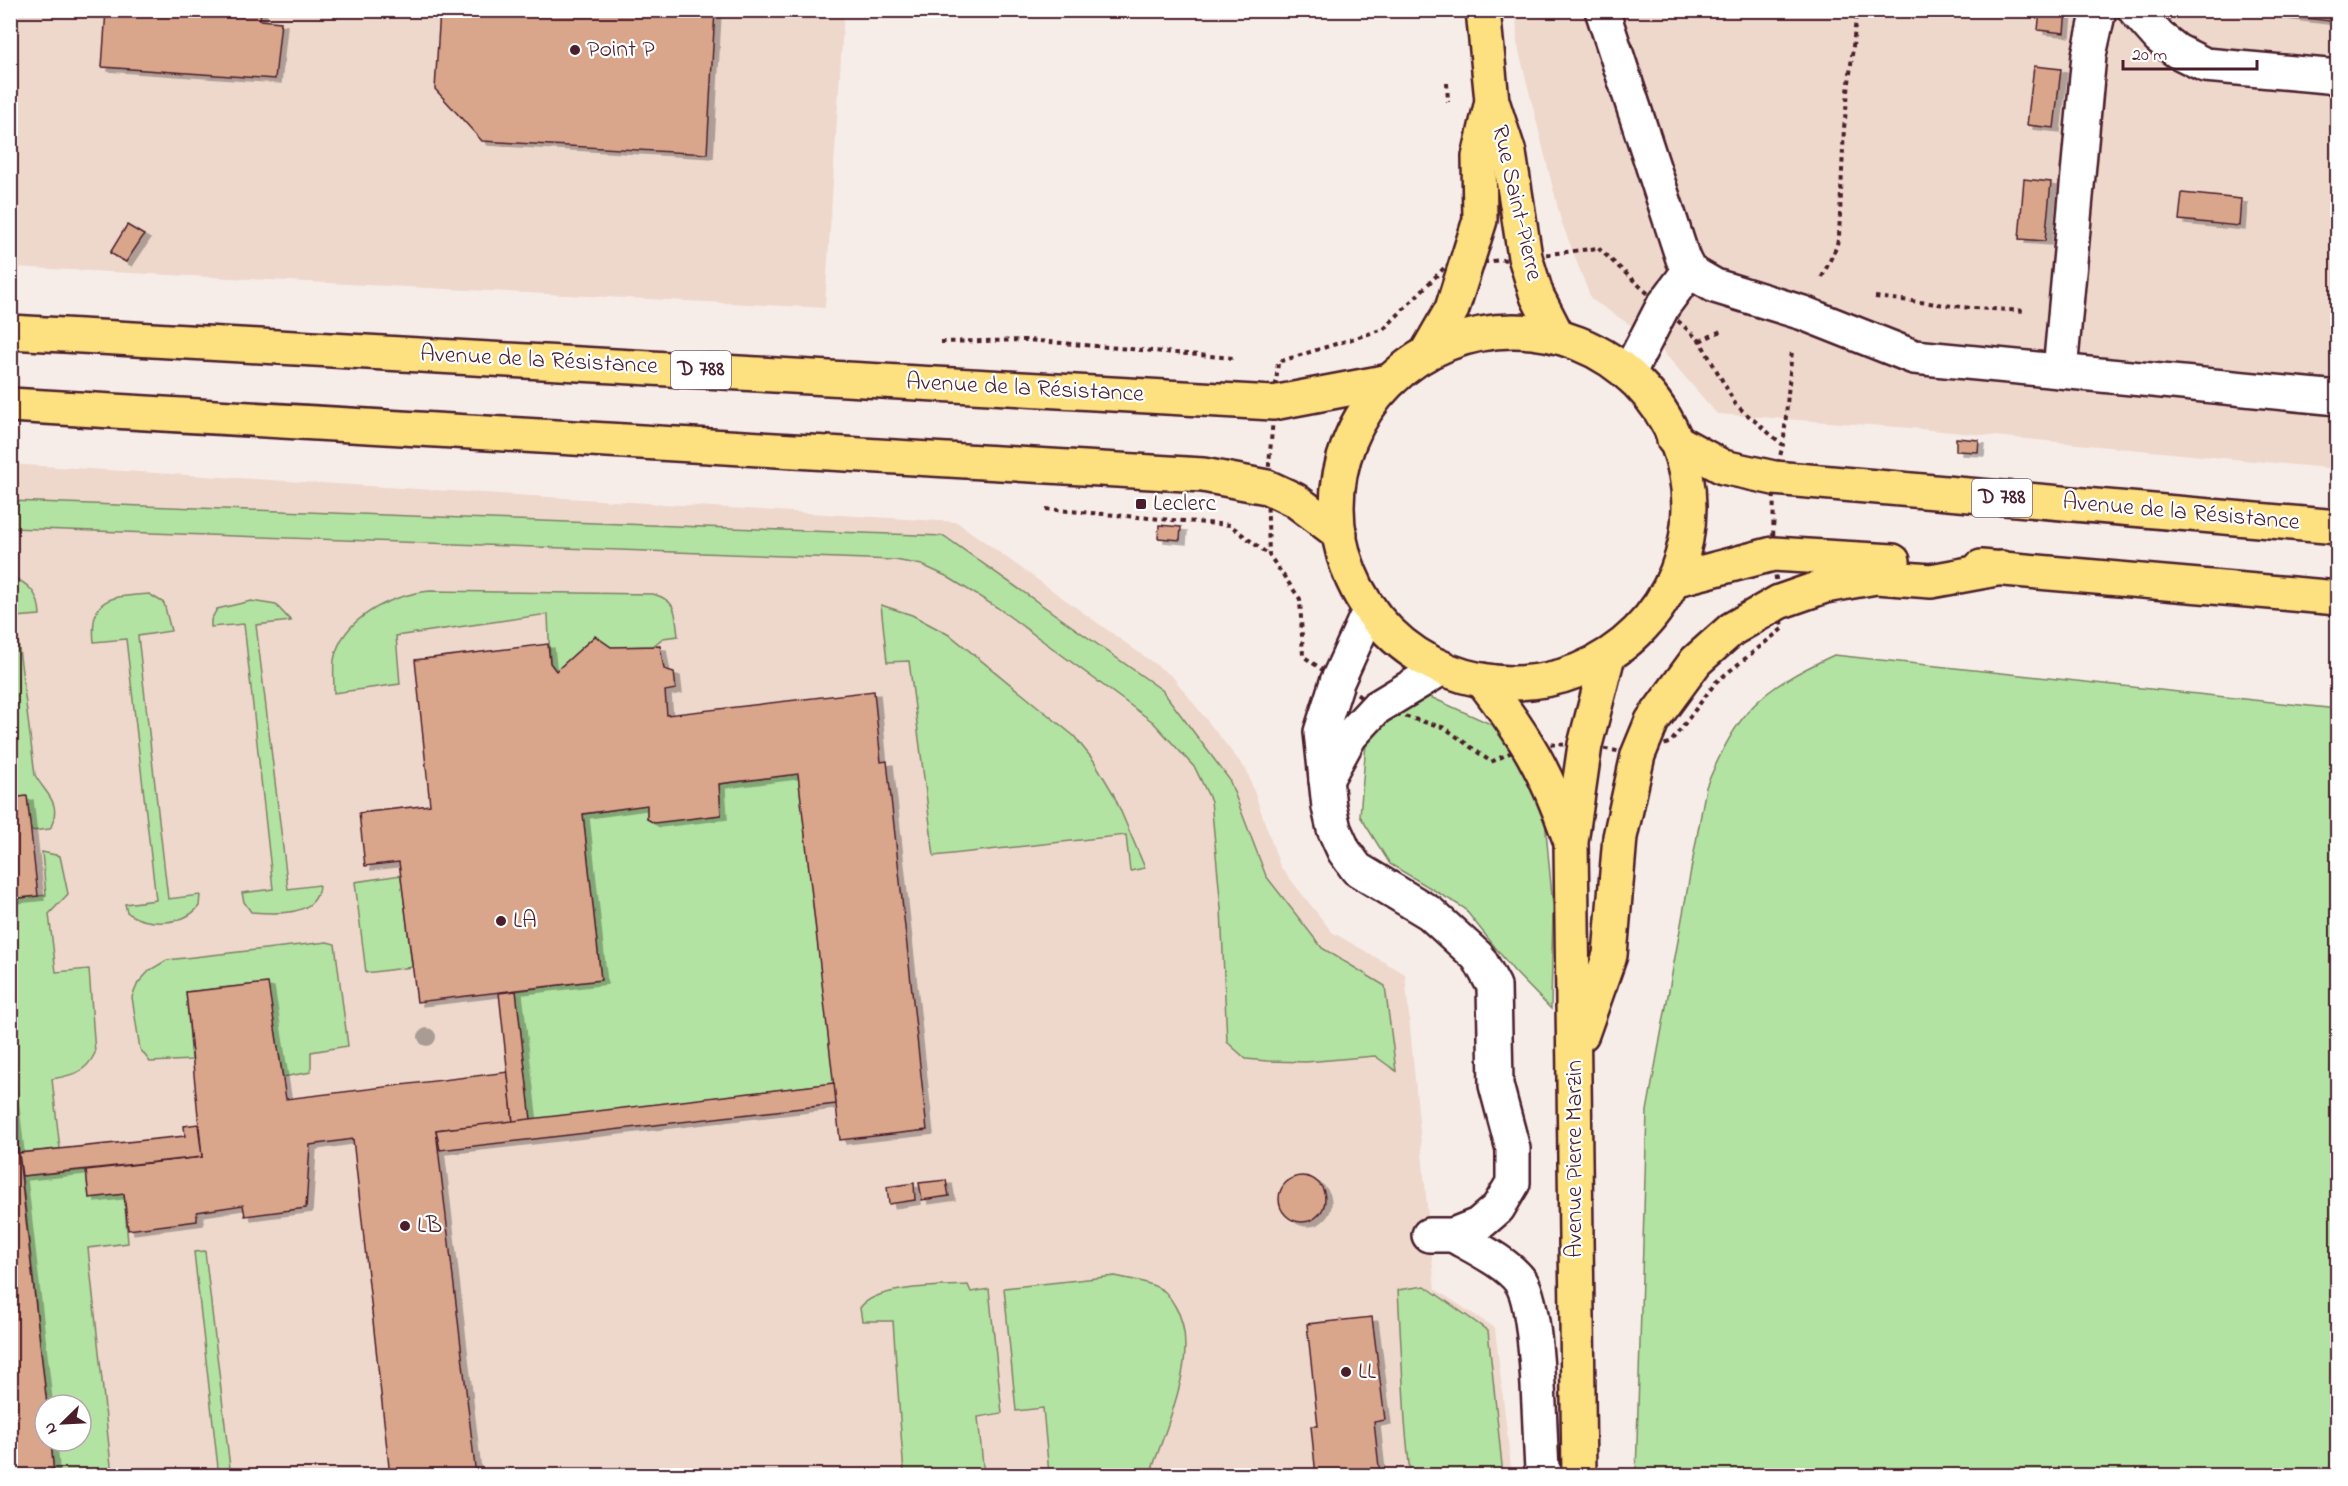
<svg xmlns="http://www.w3.org/2000/svg" width="2348" height="1486" font-family="'Indie Flower',sans-serif">
	<defs>
		<filter id="shadow"><feDropShadow dx="6" dy="4" stdDeviation="0" flood-color="#0004"/></filter>
	</defs>
	<rect width="100%" height="100%" fill="#f7ede8"/>
	<filter id="ink" filterUnits="userSpaceOnUse"><feTurbulence type="fractalNoise" baseFrequency=".0167" numOctaves="2"/><feDisplacementMap in="SourceGraphic" scale="12" xChannelSelector="R" yChannelSelector="G"/><feConvolveMatrix kernelMatrix="1 2 1 2 8 2 1 2 1" color-interpolation-filters="sRGB"/></filter>
	<g filter="url(#ink)">
		<g fill="#eed8cc" fill-rule="evenodd">
			<path d="M 10,11 L 844,11 L 825,308 L 11,267 Z"/>
			<path d="M 1516,11 L 2337,11 L 2337,469 L 1910,428 L 1717,414 L 1653,340 L 1591,299 L 1561,221 L 1517,43 Z"/>
			<path d="M 10,464 L 957,522 L 1173,677 L 1247,771 L 1280,866 L 1332,932 L 1405,974 L 1435,1289 L 1495,1328 L 1512,1475 L 11,1475 ZM 45,1405 L 81,1405 L 81,1441 L 45,1441 Z"/>
		</g>
		<g fill="#b2e3a2" stroke="#7e8166" stroke-width="1.5">
			<path d="M 11,501 L 944,536 L 1162,690 L 1229,779 L 1266,876 L 1322,948 L 1385,986 L 1396,1071 L 1375,1056 L 1306,1062 L 1267,1061 L 1246,1059 L 1227,1042 L 1221,908 L 1211,801 L 1195,768 L 1153,722 L 998,608 L 946,576 L 922,565 L 895,560 L 11,528 Z"/>
			<path d="M 10,576 C 30,584 39,594 40,615 L 15,617 L 35,775 C 46,795 63,802 50,829 L 31,831 L 27,796 L 11,798 Z"/>
			<path d="M 430,591 L 653,594 C 678,601 675,613 678,636 L 663,638 L 653,646 L 611,647 L 595,636 L 556,671 L 550,663 L 548,614 L 396,636 L 400,684 L 334,693 C 334,682 333,670 334,660 C 342,617 392,595 430,591 Z"/>
			<path d="M 149,594 L 164,603 L 171,631 L 138,636 L 168,899 L 200,895 L 199,906 C 185,926 144,927 127,912 L 125,904 L 156,900 L 126,639 L 94,642 C 89,596 111,597 149,594 Z"/>
			<path d="M 251,601 L 276,605 L 291,621 L 256,625 L 288,889 L 319,885 C 318,917 276,914 251,912 L 244,902 L 242,893 L 273,889 L 244,624 L 211,627 L 211,620 L 217,609 Z"/>
			<path d="M 881,605 L 912,615 L 951,636 L 1074,736 L 1094,761 L 1113,793 L 1145,868 L 1130,871 L 1126,835 L 934,856 L 909,661 L 887,662 Z"/>
			<path d="M 1834,655 L 2337,709 L 2337,1475 L 1636,1475 L 1647,1111 L 1706,787 C 1738,710 1759,690 1834,655 Z"/>
			<path d="M 1426,695 L 1495,726 L 1542,788 L 1553,907 L 1551,1009 L 1514,971 L 1464,908 L 1390,864 L 1360,816 L 1367,731 Z"/>
			<path d="M 798,774 L 834,1083 L 531,1120 L 516,991 L 601,979 L 583,814 L 647,805 L 647,819 L 721,815 L 719,784 Z"/>
			<path d="M 42,852 L 60,856 L 68,894 L 49,914 L 56,972 L 89,969 L 95,1053 C 86,1073 72,1075 52,1079 L 60,1149 L 19,1153 L 10,1078 L 11,899 L 46,895 Z"/>
			<path d="M 401,875 L 412,967 L 366,973 L 355,882 Z"/>
			<path d="M 327,942 L 335,944 L 348,1046 L 311,1052 L 311,1072 L 283,1077 L 267,983 L 186,992 L 192,1060 L 150,1062 L 140,1049 L 132,997 L 138,983 L 150,970 L 167,960 Z"/>
			<path d="M 86,1170 L 89,1198 L 124,1194 L 128,1243 L 88,1248 L 112,1475 L 54,1475 L 51,1441 L 81,1441 L 81,1405 L 47,1405 L 22,1176 Z"/>
			<path d="M 205,1251 L 230,1468 L 222,1472 L 218,1468 L 194,1252 Z"/>
			<path d="M 1115,1276 C 1131,1279 1150,1282 1164,1291 C 1168,1294 1172,1301 1175,1306 C 1203,1351 1165,1429 1150,1475 L 1042,1475 L 1049,1474 L 1043,1408 L 1016,1411 L 1004,1288 Z"/>
			<path d="M 968,1285 L 971,1292 L 989,1289 L 1002,1413 L 978,1417 L 984,1475 L 904,1475 L 893,1321 L 862,1321 L 860,1308 C 875,1285 941,1287 968,1285 Z"/>
			<path d="M 1425,1286 L 1488,1331 L 1503,1475 L 1410,1475 L 1405,1422 L 1398,1290 Z"/>
		</g>
		<g fill="#d9a68c" stroke="#4a1f2b" stroke-width="1.5" filter="url(#shadow)">
			<path d="M 106,10 L 261,10 L 260,20 L 281,22 L 275,79 L 102,67 Z"/>
			<path d="M 440,10 L 715,10 L 707,154 L 482,141 L 435,89 Z"/>
			<path d="M 2040,10 L 2066,10 L 2064,33 L 2038,30 Z"/>
			<path d="M 2238,10 L 2338,10 L 2338,22 Z"/>
			<path d="M 2034,66 L 2061,69 L 2054,128 L 2027,125 Z"/>
			<path d="M 2024,179 L 2051,182 L 2045,241 L 2019,239 Z"/>
			<path d="M 2182,193 L 2241,199 L 2239,226 L 2179,220 Z"/>
			<path d="M 127,225 L 144,235 L 126,262 L 110,253 Z"/>
			<path d="M 1956,438 L 1979,440 L 1978,452 L 1956,451 Z"/>
			<path d="M 1159,525 L 1181,527 L 1180,540 L 1158,538 Z"/>
			<path d="M 595,636 L 611,647 L 660,646 L 664,669 L 674,672 L 676,689 L 665,691 L 667,715 L 874,691 L 881,762 L 887,761 L 927,1130 L 840,1140 L 798,774 L 719,784 L 721,815 L 654,823 L 647,819 L 647,805 L 583,814 L 601,980 L 417,1002 L 399,862 L 365,866 L 359,813 L 430,805 L 415,660 L 548,644 L 550,663 L 556,671 Z"/>
			<path d="M 27,796 L 38,896 L 10,899 L 10,798 Z"/>
			<path d="M 268,983 L 286,1099 L 508,1072 L 513,1122 L 436,1130 L 476,1476 L 390,1476 L 353,1139 L 310,1145 L 306,1208 L 245,1216 L 243,1205 L 197,1212 L 197,1221 L 128,1230 L 124,1194 L 89,1198 L 86,1170 L 202,1157 L 186,992 Z"/>
			<path d="M 516,991 L 531,1120 L 513,1122 L 499,993 Z"/>
			<path d="M 10,1078 L 47,1405 L 45,1441 L 51,1441 L 54,1476 L 10,1476 Z"/>
			<path d="M 834,1083 L 836,1104 L 440,1150 L 436,1130 Z"/>
			<path d="M 198,1124 L 202,1157 L 22,1176 L 19,1153 L 185,1136 L 184,1126 Z"/>
			<circle cx="1302" cy="1199" r="23"/>
			<path d="M 946,1180 L 949,1196 L 922,1200 L 919,1183 Z"/>
			<path d="M 914,1183 L 915,1200 L 889,1204 L 887,1187 Z"/>
			<path d="M 1372,1317 L 1385,1420 L 1374,1422 L 1380,1476 L 1316,1476 L 1311,1426 L 1318,1426 L 1307,1324 Z"/>
		</g>
		<g fill="none" stroke-linecap="round" stroke-linejoin="round">
			<defs>
				<g id="minor">
					<path d="M 1602,10 L 1683,259 L 1689,271 L 1715,286 L 1803,313 L 1914,357 L 2338,398"/>
					<path d="M 2135,10 L 2159,37 L 2177,51 L 2205,65 L 2338,77"/>
					<path d="M 2060,371 L 2089,55 L 2099,10"/>
					<path d="M 1628,374 L 1663,306 L 1689,271"/>
					<path d="M 1370,609 L 1337,682 L 1321,732 L 1329,807 L 1334,829 L 1344,851 L 1357,869 L 1430,913 L 1478,957 L 1494,986 L 1496,1085 L 1513,1149 L 1513,1183 L 1498,1208 L 1478,1225 L 1453,1235 L 1429,1235"/>
					<path d="M 1326,780 L 1350,736 L 1376,708 L 1442,668"/>
					<path d="M 1453,1235 C 1472,1246 1508,1263 1521,1282 C 1539,1310 1539,1429 1542,1468 L 1546,1476"/>
				</g>
				<g id="major">
					<path d="M 1483,10 L 1492,101 L 1509,153 L 1525,257 L 1537,296 L 1558,337"/>
					<circle cx="1513" cy="507" r="176"/>
					<path d="M 10,332 L 1273,403 L 1390,381"/>
					<path d="M 1426,354 L 1452,309 L 1480,220 L 1479,157 L 1492,101"/>
					<path d="M 10,405 L 1203,475 L 1267,487 L 1295,500 L 1340,534"/>
					<path d="M 1674,440 L 1723,467 L 1774,478 L 2338,527"/>
					<path d="M 1981,567 L 2338,598"/>
					<path d="M 1673,580 L 1773,554 L 1893,561"/>
					<path d="M 1482,680 C 1525,736 1546,770 1569,837"/>
					<path d="M 1582,1034 L 1610,955 L 1620,837 L 1638,755 L 1652,721 L 1696,661 L 1732,629 L 1779,602 L 1825,586 L 1876,577 L 1931,581 L 2002,568"/>
					<path d="M 1579,1476 L 1571,842 L 1585,745 L 1608,656"/>
				</g>
			</defs>
			<use href="#minor" stroke="#4a1f2b" stroke-width="38"/>
			<use href="#major" stroke="#4a1f2b" stroke-width="38"/>
			<g stroke="#4a1f2b" stroke-width="4" stroke-dasharray="4.5 4.5" stroke-linecap="butt">
				<path d="M 1447,83 L 1448,102"/>
				<path d="M 1598,248 L 1700,341 L 1736,405 L 1783,445 L 1774,478 L 1773,554 L 1782,629 L 1716,682 L 1671,742 L 1638,755 L 1585,745 L 1529,744 L 1491,762 L 1445,728 L 1376,708 L 1303,656 L 1300,599 L 1269,555 L 1267,487 L 1278,362 L 1384,329 L 1445,267 Z"/>
				<path d="M 1822,277 L 1836,248 L 1839,236 L 1844,128 L 1857,10"/>
				<path d="M 1875,297 L 1972,308 L 2026,311"/>
				<path d="M 1700,341 L 1721,331"/>
				<path d="M 941,342 L 1027,340 L 1233,358"/>
				<path d="M 1784,438 L 1792,350"/>
				<path d="M 1046,509 L 1230,525 L 1269,555"/>
			</g>
			<use href="#minor" stroke="#fff" stroke-width="33"/>
			<use href="#major" stroke="#fde080" stroke-width="33"/>
		</g>
		<circle fill="#a99c94" cx="427" cy="1037" r="9"/>
	</g>
	<g fill="#4a1f2b" stroke="#fff" stroke-width="2">
		<circle cx="575" cy="50" r="6"/>
		<rect x="1135" y="498" width="12" height="12" rx="3"/>
		<circle cx="501" cy="921" r="6"/>
		<circle cx="405" cy="1226" r="6"/>
		<circle cx="1346" cy="1372" r="6"/>
	</g>
	<g text-anchor="middle" dominant-baseline="central" stroke-width="4.5" stroke-linejoin="round" paint-order="stroke">
		<g fill="#fff" stroke="#80626b" stroke-width="1.5">
			<rect x="671" y="351" width="60" height="38" rx="4.5"/>
			<rect x="1972" y="479" width="60" height="38" rx="4.5"/>
		</g>
		<g font-size="22" font-weight="bold" fill="#4a1f2b">
			<text x="701" y="370">D 788</text>
			<text x="2002" y="498">D 788</text>
		</g>
		<g font-size="24" fill="#4a1f2b" stroke="#fff" text-anchor="start">
			<text x="587" y="50">Point P</text>
			<text x="1153" y="504">Leclerc</text>
			<text x="513" y="921">LA</text>
			<text x="417" y="1226">LB</text>
			<text x="1358" y="1372">LL</text>
		</g>
		<g font-size="24" fill="#4a1f2b" stroke="#fff">
			<text transform="translate(1516 203) rotate(77)">Rue Saint-Pierre</text>
			<text transform="translate(539 361) rotate(3)">Avenue de la Résistance</text>
			<text transform="translate(1025 389) rotate(3)">Avenue de la Résistance</text>
			<text transform="translate(2181 513) rotate(5)">Avenue de la Résistance</text>
			<text transform="translate(1575 1159) rotate(-90)">Avenue Pierre Marzin</text>
		</g>
	</g>
	<rect width="2348" height="1486" fill="none" stroke="#fff" stroke-width="36"/>
	<rect x="18" y="18" width="2312" height="1450" fill="none" stroke="#4a1f2b" stroke-width="2" filter="url(#ink)"/>
	<g transform="translate(63 1423) rotate(246)"><circle r="28" fill="#ffffff" stroke="#b7a5aa" stroke-width="1.5"/>
	<path d="M0-4.5L10 22L0 15L-10 22Z" fill="#4a1f2b"/>
	<text y="-9" font-size="16" font-weight="bold" text-anchor="middle" fill="#4a1f2b">N</text>
	</g>
	<path d="M2123 60v9h134v-9" fill="none" stroke="#4a1f2b" stroke-width="3"/>
	<text x="2132" y="60" font-size="18" fill="#4a1f2b" stroke="#ffffff" stroke-width="4.5" paint-order="stroke">20 m</text>
</svg>
